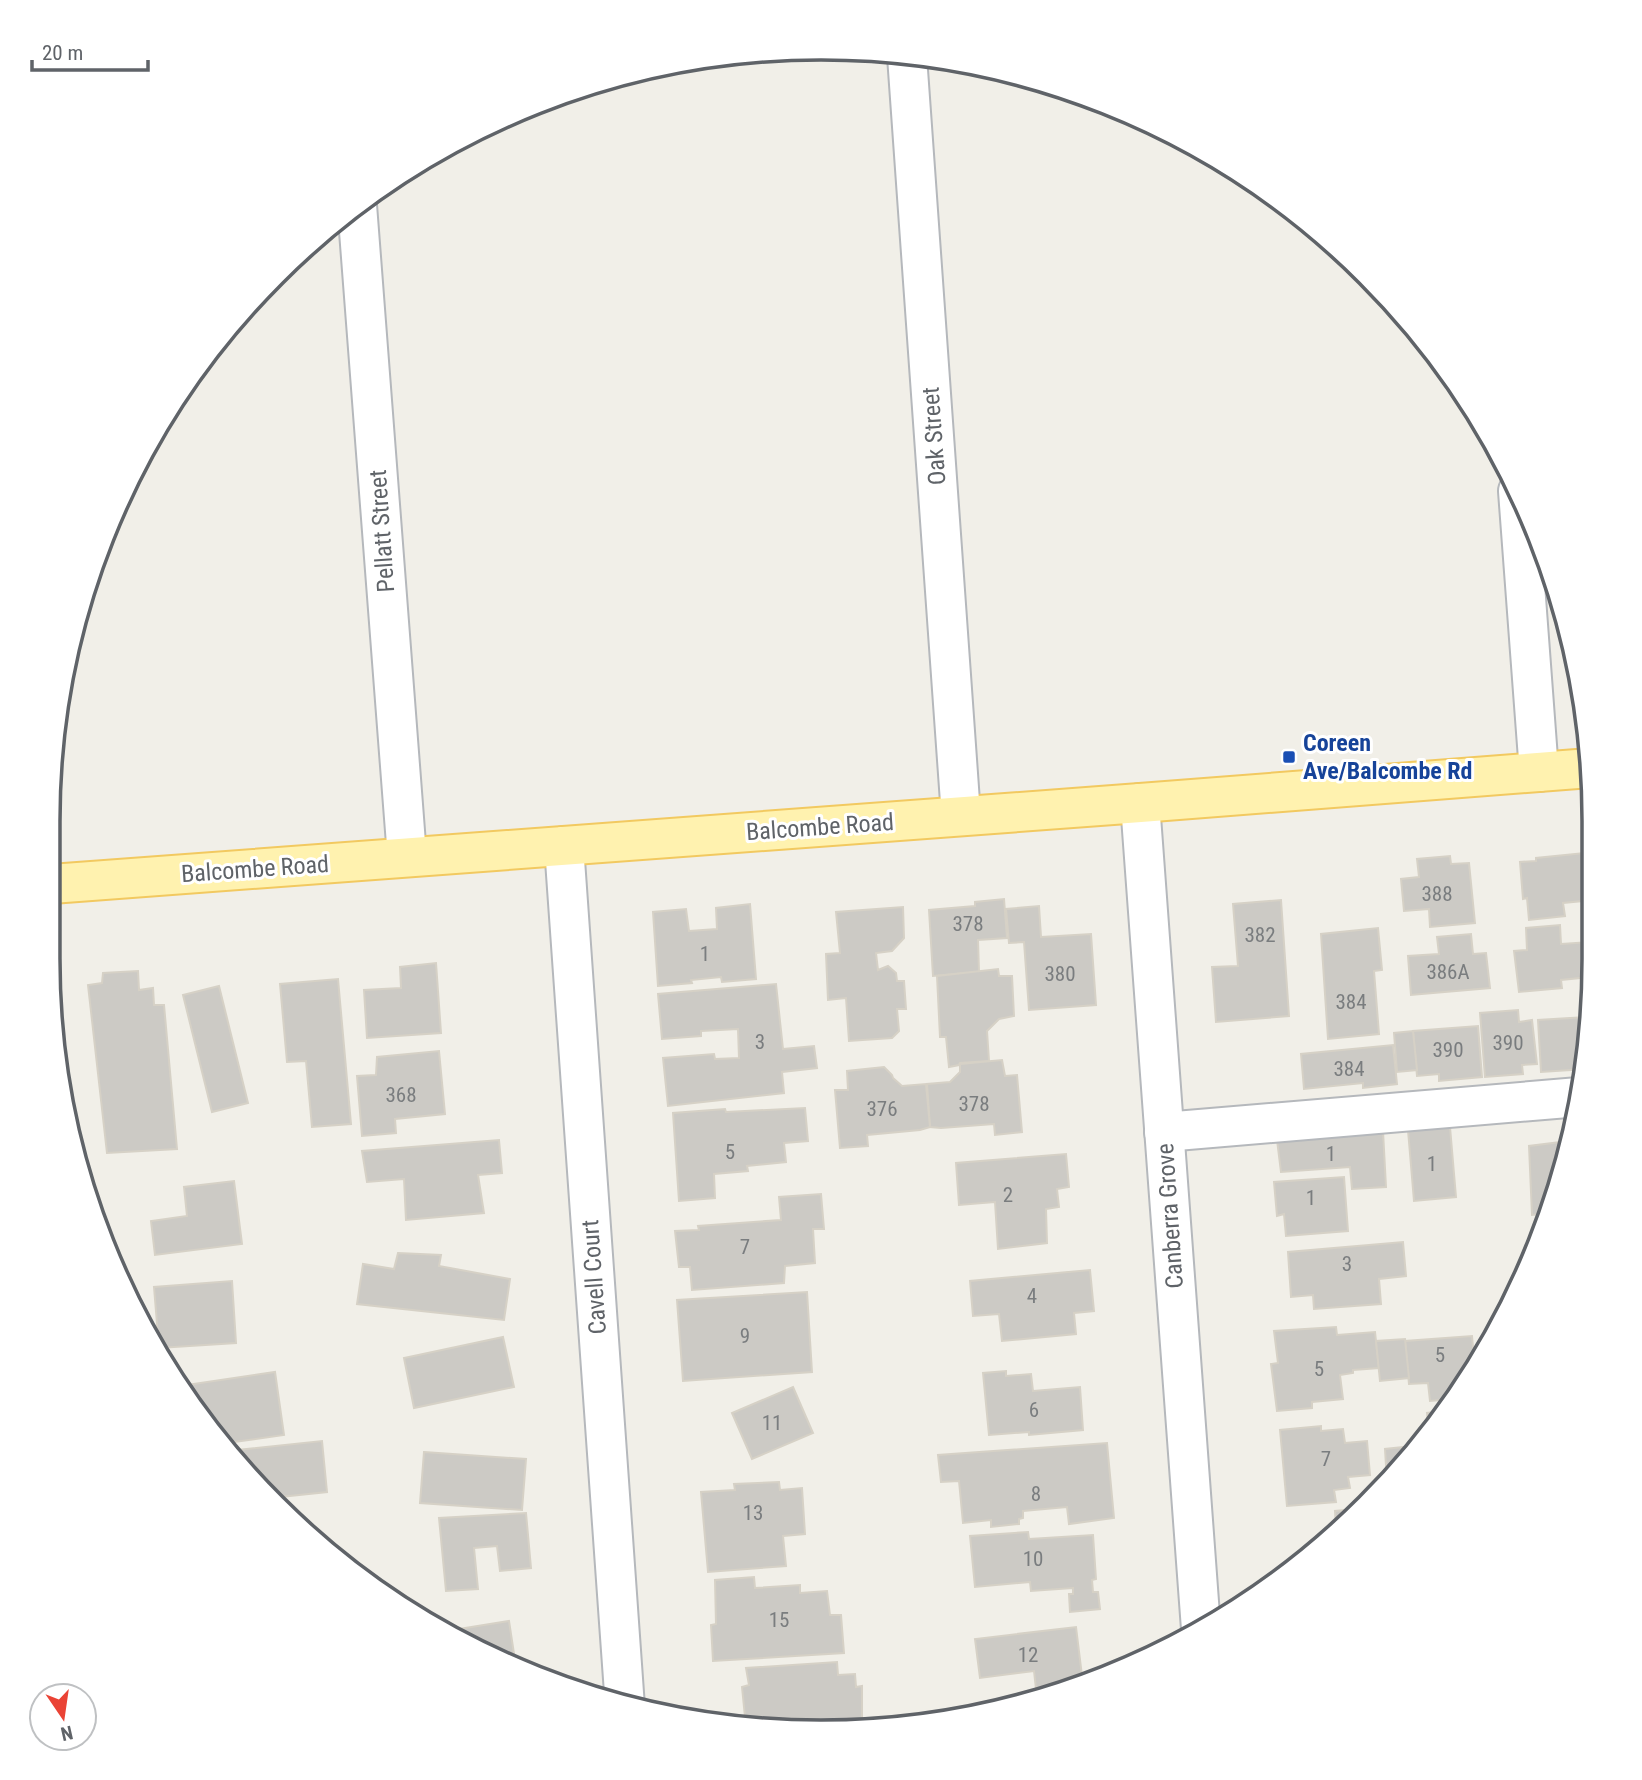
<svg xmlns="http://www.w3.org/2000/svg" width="1642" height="1780" font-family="'Roboto Condensed',sans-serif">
	<rect width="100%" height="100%" fill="#f1efe8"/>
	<g fill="#cccac5" stroke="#d6d1c6" stroke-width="2">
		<path d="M 1594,852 L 1593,900 L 1563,903 L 1565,916 L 1529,920 L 1527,898 L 1523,899 L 1520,862 L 1536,861 L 1536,858 Z"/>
		<path d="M 1450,856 L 1451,864 L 1469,863 L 1475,923 L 1430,927 L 1429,909 L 1404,911 L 1401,879 L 1419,877 L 1417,859 Z"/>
		<path d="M 1004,899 L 1007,938 L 978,940 L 979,972 L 933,976 L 929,910 L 975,906 L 975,902 Z"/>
		<path d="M 1281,900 L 1289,1016 L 1216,1022 L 1212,967 L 1238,966 L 1233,904 Z"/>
		<path d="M 750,904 L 756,979 L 722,982 L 721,977 L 691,980 L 692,983 L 658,986 L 653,912 L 686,909 L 689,931 L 717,929 L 716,908 Z"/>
		<path d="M 1039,906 L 1041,937 L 1091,934 L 1096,1005 L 1029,1010 L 1024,942 L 1009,943 L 1006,909 Z"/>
		<path d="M 903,907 L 904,938 L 892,951 L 876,953 L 878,970 L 888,966 L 896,973 L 897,981 L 904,981 L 906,1009 L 897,1009 L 899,1031 L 892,1038 L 849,1041 L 846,998 L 828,1000 L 826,954 L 840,953 L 836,912 Z"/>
		<path d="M 1560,925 L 1561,944 L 1590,942 L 1590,977 L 1561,980 L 1562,988 L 1519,992 L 1514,951 L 1527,950 L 1526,928 Z"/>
		<path d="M 1378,928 L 1382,970 L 1374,971 L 1379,1034 L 1328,1039 L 1321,934 Z"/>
		<path d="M 1471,934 L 1473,954 L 1486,953 L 1490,988 L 1411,995 L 1408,956 L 1439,954 L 1437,937 Z"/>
		<path d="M 436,963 L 441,1033 L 367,1038 L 364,990 L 401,988 L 400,967 Z"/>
		<path d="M 998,969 L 999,976 L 1012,976 L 1014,1016 L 999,1019 L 987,1031 L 989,1061 L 960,1063 L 959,1065 L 949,1067 L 946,1037 L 940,1037 L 937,976 Z"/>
		<path d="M 138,971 L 139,990 L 153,988 L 154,1005 L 164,1005 L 177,1149 L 107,1153 L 88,985 L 102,983 L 103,973 Z"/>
		<path d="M 338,979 L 351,1124 L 312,1127 L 306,1061 L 287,1062 L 280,984 Z"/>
		<path d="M 776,984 L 783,1049 L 814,1046 L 817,1068 L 782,1072 L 784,1093 L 668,1106 L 663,1058 L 714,1054 L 715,1059 L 739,1058 L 738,1029 L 701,1031 L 701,1036 L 662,1039 L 658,994 Z"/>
		<path d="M 219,986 L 248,1103 L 212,1112 L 183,995 Z"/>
		<path d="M 1518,1010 L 1519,1022 L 1532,1020 L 1537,1064 L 1522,1065 L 1523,1074 L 1485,1077 L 1480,1013 Z"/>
		<path d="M 1586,1017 L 1587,1025 L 1589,1025 L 1588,1060 L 1586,1069 L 1541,1072 L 1538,1020 Z"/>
		<path d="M 1478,1026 L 1482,1077 L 1439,1081 L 1439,1074 L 1417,1076 L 1413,1031 Z"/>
		<path d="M 1413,1031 L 1417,1070 L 1397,1072 L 1394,1033 Z"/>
		<path d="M 1393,1045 L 1397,1084 L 1363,1088 L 1363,1083 L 1304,1089 L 1301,1054 Z"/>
		<path d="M 439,1051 L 445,1114 L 395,1119 L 396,1133 L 362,1136 L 357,1076 L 376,1075 L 377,1057 Z"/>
		<path d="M 1002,1060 L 1005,1076 L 1017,1075 L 1022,1132 L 995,1135 L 994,1124 L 941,1128 L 930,1127 L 927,1084 L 950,1082 L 960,1072 L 960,1064 Z"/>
		<path d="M 884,1067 L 892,1075 L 893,1078 L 902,1086 L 926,1084 L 930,1127 L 920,1130 L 867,1135 L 868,1146 L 840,1148 L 835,1090 L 848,1090 L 847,1071 Z"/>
		<path d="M 805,1108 L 808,1141 L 784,1143 L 786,1162 L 747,1166 L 748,1171 L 714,1174 L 715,1198 L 679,1201 L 673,1113 L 725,1109 L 726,1112 Z"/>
		<path d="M 1450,1127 L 1456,1197 L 1414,1201 L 1408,1130 Z"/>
		<path d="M 1383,1131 L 1386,1187 L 1352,1189 L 1350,1167 L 1281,1172 L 1277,1140 Z"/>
		<path d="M 499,1140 L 502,1173 L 478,1175 L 484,1213 L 406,1220 L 404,1179 L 367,1182 L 362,1151 Z"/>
		<path d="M 1569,1141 L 1551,1213 L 1532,1215 L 1529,1146 Z"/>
		<path d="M 1066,1154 L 1069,1187 L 1057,1189 L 1059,1207 L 1046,1209 L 1047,1243 L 998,1249 L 995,1202 L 959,1205 L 956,1163 Z"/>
		<path d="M 1344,1177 L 1348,1231 L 1286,1236 L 1284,1214 L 1277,1216 L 1274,1182 Z"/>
		<path d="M 234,1181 L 242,1244 L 155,1255 L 151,1221 L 187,1216 L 184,1187 Z"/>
		<path d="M 821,1194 L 824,1229 L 813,1229 L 815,1263 L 785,1266 L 784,1283 L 692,1290 L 690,1267 L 679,1267 L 675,1231 L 699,1230 L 698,1226 L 781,1220 L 779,1197 Z"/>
		<path d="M 1403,1242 L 1406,1276 L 1379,1279 L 1381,1304 L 1314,1309 L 1313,1295 L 1291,1297 L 1288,1252 Z"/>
		<path d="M 398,1253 L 441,1255 L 439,1266 L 510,1279 L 504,1320 L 357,1304 L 363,1264 L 394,1269 Z"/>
		<path d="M 1090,1270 L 1094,1311 L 1074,1313 L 1076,1334 L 1002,1341 L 999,1314 L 973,1316 L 970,1281 Z"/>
		<path d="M 232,1281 L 236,1343 L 159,1348 L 154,1287 Z"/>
		<path d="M 807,1292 L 812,1372 L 683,1381 L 677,1300 Z"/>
		<path d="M 1336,1327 L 1337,1335 L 1375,1332 L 1379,1368 L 1353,1370 L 1353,1373 L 1340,1375 L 1343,1399 L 1312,1402 L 1312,1408 L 1277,1411 L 1271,1364 L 1278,1363 L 1274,1331 Z"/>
		<path d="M 1472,1336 L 1475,1369 L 1469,1371 L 1469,1376 L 1453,1399 L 1430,1401 L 1428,1383 L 1409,1384 L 1405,1341 Z"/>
		<path d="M 503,1337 L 514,1387 L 414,1408 L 404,1358 Z"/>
		<path d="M 1405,1339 L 1409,1378 L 1380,1381 L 1376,1341 Z"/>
		<path d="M 1006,1371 L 1006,1376 L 1031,1374 L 1033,1391 L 1080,1387 L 1083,1430 L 1029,1435 L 1029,1432 L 989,1435 L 983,1373 Z"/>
		<path d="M 275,1372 L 284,1435 L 220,1444 L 207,1430 L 180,1386 Z"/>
		<path d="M 793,1387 L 813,1433 L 752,1459 L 732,1413 Z"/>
		<path d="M 1444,1411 L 1429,1433 L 1427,1413 Z"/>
		<path d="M 1321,1426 L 1321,1431 L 1343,1429 L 1345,1443 L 1367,1441 L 1370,1475 L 1348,1477 L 1350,1488 L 1334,1490 L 1336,1502 L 1287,1506 L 1280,1430 Z"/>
		<path d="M 322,1441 L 327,1492 L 271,1498 L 227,1451 Z"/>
		<path d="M 1107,1443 L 1114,1518 L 1069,1524 L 1067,1507 L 1023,1511 L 1023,1518 L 1019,1519 L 1019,1524 L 991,1527 L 991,1520 L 963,1523 L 959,1481 L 941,1482 L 938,1455 Z"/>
		<path d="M 1412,1446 L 1413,1455 L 1402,1469 L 1387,1483 L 1385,1449 Z"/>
		<path d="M 424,1452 L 526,1459 L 522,1510 L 420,1503 Z"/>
		<path d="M 779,1482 L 780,1490 L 802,1488 L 805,1534 L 783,1536 L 786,1566 L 708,1572 L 701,1492 L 735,1490 L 734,1484 Z"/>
		<path d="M 1357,1509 L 1336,1527 L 1335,1511 Z"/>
		<path d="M 526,1513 L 531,1568 L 500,1571 L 497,1546 L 474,1548 L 478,1589 L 446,1591 L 439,1518 Z"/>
		<path d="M 1028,1532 L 1029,1539 L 1093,1535 L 1096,1579 L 1092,1580 L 1093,1592 L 1098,1592 L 1100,1609 L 1070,1612 L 1069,1594 L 1073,1594 L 1073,1588 L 1031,1591 L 1030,1582 L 975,1587 L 970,1536 Z"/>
		<path d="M 754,1577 L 755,1588 L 800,1585 L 800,1593 L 827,1591 L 830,1615 L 841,1615 L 844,1653 L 713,1661 L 711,1625 L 716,1624 L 715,1580 Z"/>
		<path d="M 509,1621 L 516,1667 L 478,1653 L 446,1631 Z"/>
		<path d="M 1076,1627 L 1083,1684 L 1037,1698 L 1034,1671 L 980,1678 L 975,1639 Z"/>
		<path d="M 837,1662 L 838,1675 L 855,1674 L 856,1687 L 862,1686 L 862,1724 L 771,1731 L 746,1727 L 742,1687 L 749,1685 L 746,1668 Z"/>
	</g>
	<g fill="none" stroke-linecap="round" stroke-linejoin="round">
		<defs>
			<g id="minor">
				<path d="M 907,56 L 961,816"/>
				<path d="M 357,205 L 407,857"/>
				<path d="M 1518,491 L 1539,772"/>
				<path d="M 1140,803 L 1201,1629"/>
				<path d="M 564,846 L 625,1707"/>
				<path d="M 1164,1132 L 1579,1097"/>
			</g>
			<path id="major" d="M 51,884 L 1140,803 L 1590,768"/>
		</defs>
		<use href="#minor" stroke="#b5b8bc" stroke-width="42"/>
		<use href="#major" stroke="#f2c960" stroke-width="42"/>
		<use href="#minor" stroke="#fff" stroke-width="38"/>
		<use href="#major" stroke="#fff2af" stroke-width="38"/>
	</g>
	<rect fill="#1a4fb4" stroke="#fff" stroke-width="2.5" x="1282" y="750" width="14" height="14" rx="3.5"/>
	<g text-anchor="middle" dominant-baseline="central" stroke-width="6" stroke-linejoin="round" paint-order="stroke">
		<g font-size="21" fill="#7a7d7f">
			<text x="1437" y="894">388</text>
			<text x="968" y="924">378</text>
			<text x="1260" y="935">382</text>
			<text x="705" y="954">1</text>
			<text x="1448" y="972">386A</text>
			<text x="1060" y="974">380</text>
			<text x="1351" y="1002">384</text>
			<text x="760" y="1042">3</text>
			<text x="1508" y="1043">390</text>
			<text x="1448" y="1050">390</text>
			<text x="1349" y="1069">384</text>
			<text x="401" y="1095">368</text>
			<text x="974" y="1104">378</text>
			<text x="882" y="1109">376</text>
			<text x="730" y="1152">5</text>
			<text x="1331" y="1154">1</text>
			<text x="1432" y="1164">1</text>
			<text x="1008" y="1195">2</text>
			<text x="1311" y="1198">1</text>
			<text x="745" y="1247">7</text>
			<text x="1347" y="1264">3</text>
			<text x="1032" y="1296">4</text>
			<text x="745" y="1336">9</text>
			<text x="1440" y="1355">5</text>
			<text x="1319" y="1369">5</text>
			<text x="1034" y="1410">6</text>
			<text x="772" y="1423">11</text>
			<text x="1326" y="1459">7</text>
			<text x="1036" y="1494">8</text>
			<text x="753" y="1513">13</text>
			<text x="1033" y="1559">10</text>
			<text x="779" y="1620">15</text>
			<text x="1028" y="1655">12</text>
		</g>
		<g font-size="24" fill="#5f6368" stroke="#fff">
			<text transform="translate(934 436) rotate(-94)">Oak Street</text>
			<text transform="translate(382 531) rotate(-94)">Pellatt Street</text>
			<text transform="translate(820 827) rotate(-4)">Balcombe Road</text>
			<text transform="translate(255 869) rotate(-4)">Balcombe Road</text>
			<text transform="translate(1170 1216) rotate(-94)">Canberra Grove</text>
			<text transform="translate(594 1277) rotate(-94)">Cavell Court</text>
		</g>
		<g font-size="24" font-weight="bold" fill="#164399" stroke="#fff" text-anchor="start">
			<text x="1303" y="743">Coreen<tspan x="1303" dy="28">Ave/Balcombe Rd</tspan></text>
		</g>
	</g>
	<path d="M0 0H1642V1780H0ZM821 60H821A761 761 0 0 1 1582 821V959A761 761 0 0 1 821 1720H821A761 761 0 0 1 60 959V821A761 761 0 0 1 821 60Z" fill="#fff" fill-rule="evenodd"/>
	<path fill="none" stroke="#5f6368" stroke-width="3.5" d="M821 60H821A761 761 0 0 1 1582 821V959A761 761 0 0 1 821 1720H821A761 761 0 0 1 60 959V821A761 761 0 0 1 821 60Z"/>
	<g transform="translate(63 1717) rotate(167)"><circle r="33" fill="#ffffff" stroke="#bfc1c3" stroke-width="2"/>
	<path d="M0-5L12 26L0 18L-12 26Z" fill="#ea4335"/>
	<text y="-10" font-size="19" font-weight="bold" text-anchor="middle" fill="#5f6368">N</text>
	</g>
	<path d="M32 60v10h116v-10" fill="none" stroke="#5f6368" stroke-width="3.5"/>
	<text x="42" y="60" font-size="21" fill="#5f6368" stroke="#ffffff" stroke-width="5" paint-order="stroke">20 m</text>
</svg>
